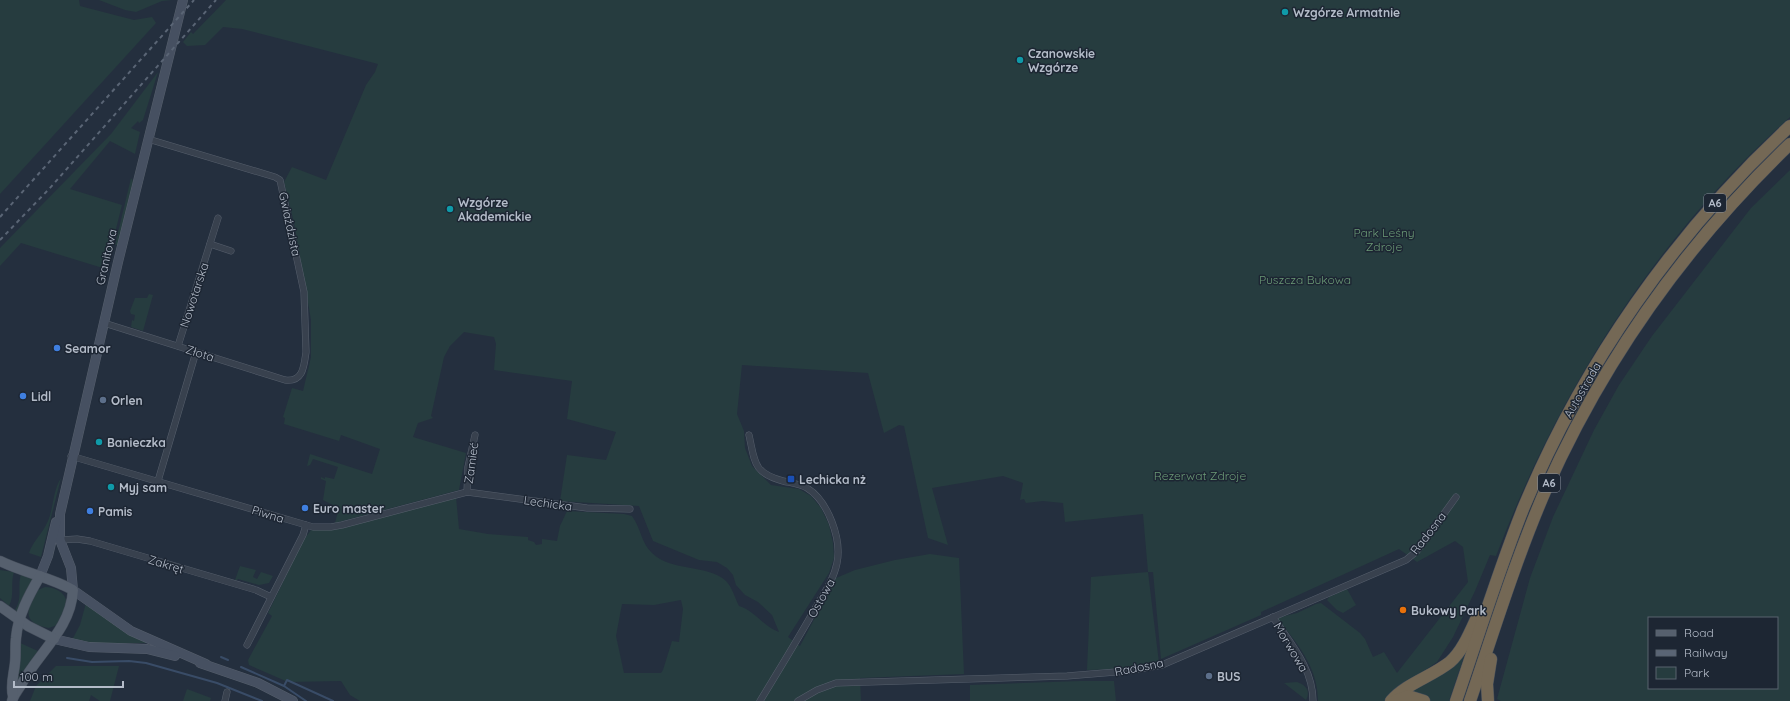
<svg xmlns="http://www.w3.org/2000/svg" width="1790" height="701" font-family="Quicksand,sans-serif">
	<rect width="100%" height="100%" fill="#242f3e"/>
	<g fill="#263c3f" fill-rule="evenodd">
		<path d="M 0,0 L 79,0 L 80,6 L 134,20 L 152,17 L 156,23 L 0,194 Z"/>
		<path d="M 99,0 L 172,0 L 162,1 L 136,12 L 125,10 Z"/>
		<path d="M 226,0 L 1790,0 L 1790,117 C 1656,237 1560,388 1496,556 L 1490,555 L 1475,591 L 1453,637 L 1437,662 L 1390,694 L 1386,701 L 1318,701 C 1318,667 1297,643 1277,618 L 1297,613 L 1316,604 L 1321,603 L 1360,633 L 1365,639 L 1373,657 L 1384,652 L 1397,673 L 1468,582 L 1463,547 L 1455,541 L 1417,562 L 1399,549 L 1261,612 L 1261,615 L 1161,659 L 1153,572 L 1148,572 L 1159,663 L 1124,669 L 1087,670 L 1091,577 L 1148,572 L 1143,514 L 1065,522 L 1063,503 L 1043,501 L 1026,503 L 1024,499 L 1020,500 L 1023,483 L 1003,476 L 932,488 L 948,545 L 928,538 L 904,426 L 899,425 L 884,433 L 868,373 L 742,365 L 737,414 L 744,431 L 745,448 L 752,466 L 771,485 L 799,489 L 811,496 L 821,508 L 829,525 L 833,543 L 834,558 L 829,573 L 788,637 L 800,646 L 836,578 L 855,570 L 895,560 L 930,554 L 959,558 L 964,674 L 860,678 L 861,701 L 360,701 L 350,695 L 341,681 L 288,682 L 249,665 L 248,660 L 272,616 L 268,613 L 303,541 L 311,530 L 456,497 L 459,529 L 488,534 L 528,537 L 528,540 L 534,542 L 536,545 L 542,544 L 542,539 L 557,541 L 560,526 L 567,511 L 624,514 L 632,516 C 641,528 641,543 652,553 C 671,572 708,564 726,581 C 732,587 735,598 739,606 C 755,611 764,627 779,632 L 772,615 L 758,602 L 745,595 L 736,585 L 733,575 L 727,568 L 717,562 L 699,560 L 653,541 L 639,506 L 560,501 L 567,455 L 606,460 L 616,432 L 567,419 L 572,381 L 494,370 L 496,344 L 494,337 L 464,332 L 450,346 L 444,357 L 431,416 L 433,418 L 418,423 L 413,437 L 466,453 L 459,490 L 335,523 L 339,508 L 323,500 L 326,481 L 321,479 L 321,477 L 325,479 L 325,477 L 334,479 L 338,467 L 313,459 L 310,465 L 307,466 L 310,454 L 372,474 L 380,449 L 341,435 L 339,441 L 284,424 L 285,418 L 283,417 L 292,388 L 303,391 L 311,357 L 311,320 L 294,223 L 284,182 L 292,167 L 326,180 L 366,85 L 375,72 L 378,64 L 242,29 L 223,27 L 205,45 L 187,46 L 183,42 L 191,32 L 193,34 ZM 681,600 L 683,609 L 679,642 L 672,641 L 663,670 L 661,673 L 624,673 L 616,636 L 622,604 L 654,605 Z"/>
		<path d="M 158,72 L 143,120 L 139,123 L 138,121 L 131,128 L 140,132 L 135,154 L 110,141 L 70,189 L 122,205 L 106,269 L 21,243 L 0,266 L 0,248 L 111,134 Z"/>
		<path d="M 1790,170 L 1790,701 L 1501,701 L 1497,699 L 1530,578 L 1553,517 L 1594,430 L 1619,385 L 1652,336 L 1751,208 ZM 1649,618 L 1777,618 L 1777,688 L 1649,688 Z"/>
		<path d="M 131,178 L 133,181 L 118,245 L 115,245 Z"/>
		<path d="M 149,294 L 153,295 L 143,331 L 131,327 L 132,320 L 134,321 L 135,315 L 131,314 L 130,311 L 135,298 L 147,298 Z"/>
		<path d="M 61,478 L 41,557 L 29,553 C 33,541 42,534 47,523 C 54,509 52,492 61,478 Z"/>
		<path d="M 240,566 L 256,570 L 253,577 L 257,579 L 261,572 L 273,576 L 269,583 L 259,585 L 238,579 L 236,581 L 235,580 Z"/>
		<path d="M 0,570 L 14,572 C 10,584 15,595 9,606 L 0,598 Z"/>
		<path d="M 21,574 L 34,578 L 18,612 L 15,610 C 23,598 17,587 21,574 Z"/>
		<path d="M 45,587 C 55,587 65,592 67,603 L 57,625 L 49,628 C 20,623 27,608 38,590 Z"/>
		<path d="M 1347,589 L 1356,605 L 1343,613 L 1337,610 L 1327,600 L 1329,597 Z"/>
		<path d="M 86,603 L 115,625 L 147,643 L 93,643 L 72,640 L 80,625 Z"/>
		<path d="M 18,642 L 40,652 L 17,685 Z"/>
		<path d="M 1466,650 L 1449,701 L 1429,701 L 1412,691 Z"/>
		<path d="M 56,666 L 119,666 L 110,701 L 100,701 L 91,695 L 89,701 L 30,701 L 36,686 Z"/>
		<path d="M 1080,681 L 1114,681 L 1116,701 L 970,701 L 970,685 Z"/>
		<path d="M 1297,682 C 1306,685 1311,691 1306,700 L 1284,683 Z"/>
		<path d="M 187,689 L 211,698 L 210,701 L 183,701 Z"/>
	</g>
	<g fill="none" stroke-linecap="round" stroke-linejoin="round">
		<g stroke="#394c67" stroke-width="2">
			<path d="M 221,657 L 228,660"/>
			<path d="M 67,658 L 92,662 L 129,661 L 146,663 L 217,683 L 262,701"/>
			<path d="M 241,667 L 284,686 L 287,680 L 333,701"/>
			<path d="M 284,686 L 306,701"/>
		</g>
		<defs>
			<g id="street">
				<path d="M 210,244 L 231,251"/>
				<path d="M 104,323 L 285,380 C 303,382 304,367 306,352 L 304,292 L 280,180 L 275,177 L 148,139"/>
				<path d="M 178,346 L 218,218"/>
				<path d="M 749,435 C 755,462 753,473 783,481 C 791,483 800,484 807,488 C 828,501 842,539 837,563 C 834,579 824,593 816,607 C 798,639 779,670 760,701"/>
				<path d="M 71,456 L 313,527 L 331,527 L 342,525 L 467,492 L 587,508 L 630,509"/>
				<path d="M 158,481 L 196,352"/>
				<path d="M 467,492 L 468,467 L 475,435"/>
				<path d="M 60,540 L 77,539 L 90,541 L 256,590 L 271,597"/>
				<path d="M 1273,617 C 1290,643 1313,668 1313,701"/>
				<path d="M 247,645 L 303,535 L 306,525"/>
				<path d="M 225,701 L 227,692"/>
				<path d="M 798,701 L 817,690 L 836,683 L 1067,676 L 1128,671 L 1162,665 L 1406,560 L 1417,551 L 1456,497"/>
			</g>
			<g id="secondary">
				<path d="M 183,0 L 118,262 L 60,514 L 60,540 L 71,568 L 73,590 L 131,631 L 206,664"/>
				<path d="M 40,576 L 48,556 L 56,522"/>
				<path d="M 54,639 L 89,647 L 147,649 L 175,656"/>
				<path d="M 200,663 L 258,683 L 293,701"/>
			</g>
			<g id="primary">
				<path d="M 0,561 C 24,573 50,577 73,590 C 71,629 38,653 21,685 C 18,690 14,694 12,701"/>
				<path d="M 0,606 L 28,626 L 54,639"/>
				<path d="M 13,696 C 10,685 14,674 15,663 C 16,655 15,647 16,638 C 18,615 29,595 40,576"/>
			</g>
			<g id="highway">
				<path d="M 1391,701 C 1407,683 1431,677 1450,662 C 1463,651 1471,630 1478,615"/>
				<path d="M 1395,701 L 1408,696 L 1424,701"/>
				<path d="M 1456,701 C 1478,637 1498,572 1523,509 C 1583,364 1675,233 1790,126"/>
				<path d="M 1470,701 C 1494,630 1516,558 1546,489 C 1604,359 1688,242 1790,144"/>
				<path d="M 1488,701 L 1487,684 L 1491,659"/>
			</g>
		</defs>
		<use href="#street" stroke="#565f6c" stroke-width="7"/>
		<use href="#secondary" stroke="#565f6c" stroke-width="10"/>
		<use href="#primary" stroke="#414a57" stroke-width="11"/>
		<use href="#highway" stroke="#434c59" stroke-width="13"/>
		<use href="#street" stroke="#38414e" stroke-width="6"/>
		<use href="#secondary" stroke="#465061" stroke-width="9"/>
		<use href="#primary" stroke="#56606e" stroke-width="10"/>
		<use href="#highway" stroke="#746855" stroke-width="12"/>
		<g stroke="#5a6575" stroke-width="2" stroke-dasharray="4 4" stroke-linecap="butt">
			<path d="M 0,217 L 194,0"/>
			<path d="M 0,240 L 49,189 L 216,0"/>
		</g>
	</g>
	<g fill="#0f9aa8" stroke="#1d2633" stroke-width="1.5">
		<circle cx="1285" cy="12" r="4"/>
		<circle cx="1020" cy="60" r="4"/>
		<circle cx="450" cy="209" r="4"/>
		<circle cx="99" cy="442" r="4"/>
		<circle cx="111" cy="487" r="4"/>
	</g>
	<g fill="#3f7fe0" stroke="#1d2633" stroke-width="1.5">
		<circle cx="57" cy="348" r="4"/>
		<circle cx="23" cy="396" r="4"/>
		<circle cx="305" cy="508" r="4"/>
		<circle cx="90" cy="511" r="4"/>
	</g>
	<g fill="#5c6f8a" stroke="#1d2633" stroke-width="1.5">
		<circle cx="103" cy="400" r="4"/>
		<circle cx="1209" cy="676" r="4"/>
	</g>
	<rect fill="#1a4fb4" stroke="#1d2633" stroke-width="1.5" x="787" y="475" width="8" height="8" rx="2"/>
	<circle fill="#e8710a" stroke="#1d2633" stroke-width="1.5" cx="1403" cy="610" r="4"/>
	<g text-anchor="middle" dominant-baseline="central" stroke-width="3" stroke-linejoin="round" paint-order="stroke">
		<g fill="#1d2633" stroke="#878f9c" stroke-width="1">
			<rect x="1704" y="194" width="22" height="18" rx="3"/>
			<rect x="1538" y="474" width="22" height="18" rx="3"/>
		</g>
		<g font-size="11" font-weight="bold" fill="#b4bcc9">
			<text x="1715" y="203">A6</text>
			<text x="1549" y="483">A6</text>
		</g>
		<g font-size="12" font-weight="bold" fill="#b4bcc9" stroke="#1d2633" text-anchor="start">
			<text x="1293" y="12">Wzgórze Armatnie</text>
			<text x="1028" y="53">Czanowskie<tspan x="1028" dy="14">Wzgórze</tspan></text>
			<text x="458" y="202">Wzgórze<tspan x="458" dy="14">Akademickie</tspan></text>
			<text x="65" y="348">Seamor</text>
			<text x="31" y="396">Lidl</text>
			<text x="111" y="400">Orlen</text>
			<text x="107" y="442">Banieczka</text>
			<text x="799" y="479">Lechicka nż</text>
			<text x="119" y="487">Myj sam</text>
			<text x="313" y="508">Euro master</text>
			<text x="98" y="511">Pamis</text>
			<text x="1411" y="610">Bukowy Park</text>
			<text x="1217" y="676">BUS</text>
		</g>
		<g font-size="12" fill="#b4bcc9" stroke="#1d2633">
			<text transform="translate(290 224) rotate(78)">Gwiaździsta</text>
			<text transform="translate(106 257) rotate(-77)">Granitowa</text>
			<text transform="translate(194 295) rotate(-72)">Nowotarska</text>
			<text transform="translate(200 353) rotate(18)">Złota</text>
			<text transform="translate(1582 390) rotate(-60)">Autostrada</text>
			<text transform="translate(471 463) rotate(-82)">Zamieć</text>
			<text transform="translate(548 503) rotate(8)">Lechicka</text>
			<text transform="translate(268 514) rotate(17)">Piwna</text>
			<text transform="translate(1428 533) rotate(-52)">Radosna</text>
			<text transform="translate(166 564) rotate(17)">Zakręt</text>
			<text transform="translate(821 598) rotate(-61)">Ostowa</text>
			<text transform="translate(1291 647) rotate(59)">Morwowa</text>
			<text transform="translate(1139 667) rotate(-11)">Radosna</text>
		</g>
		<g font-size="12" fill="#6b9a76" stroke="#1d2633">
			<text x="1384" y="232">Park Leśny<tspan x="1384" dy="14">Zdroje</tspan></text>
			<text x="1305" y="279">Puszcza Bukowa</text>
			<text x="1200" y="475">Rezerwat Zdroje</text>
		</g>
	</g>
	<rect x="1648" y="617" width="130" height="72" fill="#1d2633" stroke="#59626f"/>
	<rect x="1656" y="630" width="20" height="6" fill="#56606e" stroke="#59626f"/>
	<text x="1684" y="637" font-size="12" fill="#b4bcc9">Road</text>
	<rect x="1656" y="650" width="20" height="6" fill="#5a6575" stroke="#59626f"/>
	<text x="1684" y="657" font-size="12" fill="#b4bcc9">Railway</text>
	<rect x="1656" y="667" width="20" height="12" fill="#263c3f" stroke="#59626f"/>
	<text x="1684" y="677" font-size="12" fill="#b4bcc9">Park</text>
	<path d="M14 681v6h109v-6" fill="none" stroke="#b4bcc9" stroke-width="2"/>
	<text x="20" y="681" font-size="12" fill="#b4bcc9" stroke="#1d2633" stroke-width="3" paint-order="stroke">100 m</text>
</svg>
